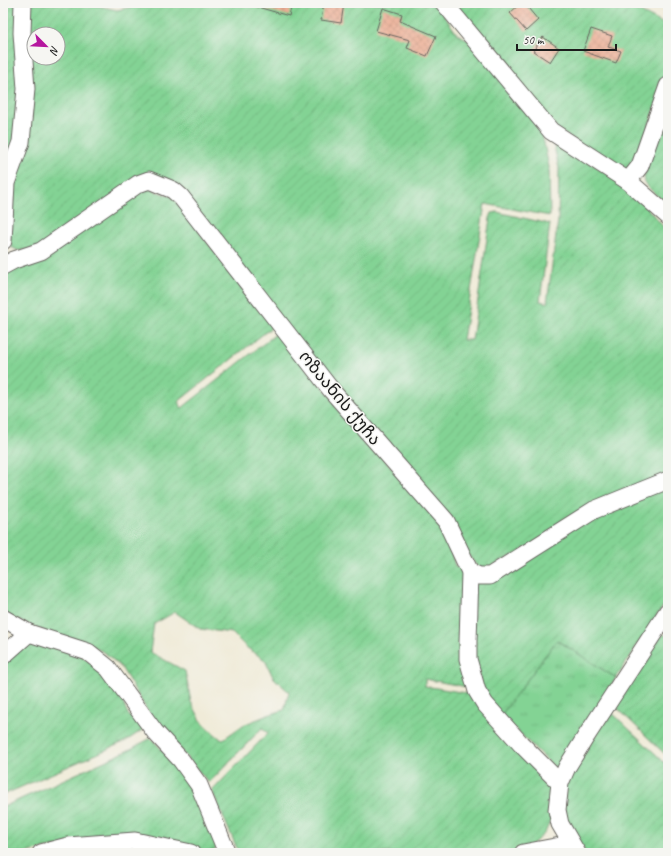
<svg xmlns="http://www.w3.org/2000/svg" width="671" height="856" font-family="Caveat,'Noto Sans Georgian',sans-serif">
	<defs>
		<pattern id="grass-tufts" width="24" height="20" patternUnits="userSpaceOnUse"><rect width="24" height="20" fill="#83d394"/><path d="M3 7l-1-3M5 7V3M7 7l1-3M15 17l-1-3M17 17v-4M19 17l1-3" fill="none" stroke="#71b57f"/></pattern>
		<pattern id="garden-furrows" width="10" height="10" patternUnits="userSpaceOnUse"><rect width="10" height="10" fill="#83d394"/><path d="M-1 1l2-2M0 10L10 0M9 11l2-2" fill="none" stroke="#71b57f"/></pattern>
		<pattern id="building-cross-hatch" width="8" height="8" patternUnits="userSpaceOnUse"><rect width="8" height="8" fill="#ecaf95"/><path d="M0 0l8 8M0 8l8-8" fill="none" stroke="#ca9680"/></pattern>
	</defs>
	<rect width="100%" height="100%" fill="#f6f6f2"/>
	<filter id="ink" filterUnits="userSpaceOnUse"><feTurbulence type="fractalNoise" baseFrequency=".025" numOctaves="2"/><feDisplacementMap in="SourceGraphic" scale="8" xChannelSelector="R" yChannelSelector="G"/><feConvolveMatrix kernelMatrix="1 2 1 2 8 2 1 2 1" color-interpolation-filters="sRGB"/></filter>
	<filter id="wash" filterUnits="userSpaceOnUse"><feTurbulence type="fractalNoise" baseFrequency=".012" numOctaves="4" result="noise"/><feDisplacementMap in="SourceGraphic" scale="16" xChannelSelector="R" yChannelSelector="G"/><feGaussianBlur stdDeviation="0.9" result="paint"/><feColorMatrix in="noise" values="0 0 0 0 0 0 0 0 0 0 0 0 0 0 0 0 0 1.4 0 .05"/><feComposite in="paint" operator="in"/></filter>
	<g filter="url(#wash)">
		<rect width="100%" height="100%" fill="#f0ebd8"/>
		<path fill="url(#grass-tufts)" stroke="#507858" d="M 557,640 L 616,678 L 558,771 L 501,715 Z"/>
		<g fill="url(#garden-furrows)" stroke="#507858" fill-rule="evenodd">
			<path d="M 3,3 L 19,3 L 19,83 L 15,139 L 3,177 Z"/>
			<path d="M 28,3 L 86,3 L 117,10 L 150,3 L 428,3 L 439,8 L 457,34 L 471,41 L 540,124 L 549,167 L 550,216 L 485,204 L 463,340 L 472,340 L 490,218 L 492,213 L 497,212 L 550,224 L 540,301 L 547,303 L 558,220 L 559,168 L 555,151 L 556,142 L 628,186 L 668,232 L 668,477 L 481,571 L 159,177 L 38,248 L 19,251 L 11,247 L 10,238 ZM 34,34 L 58,34 L 58,58 L 34,58 Z"/>
			<path d="M 448,3 L 623,3 L 668,26 L 668,75 L 637,157 L 628,169 L 618,168 L 558,130 Z"/>
			<path d="M 668,102 L 668,207 L 645,184 L 644,175 Z"/>
			<path d="M 143,187 L 173,197 L 272,327 L 178,402 L 182,408 L 277,333 L 447,533 L 455,567 L 466,568 L 472,688 L 425,679 L 425,686 L 466,693 L 474,696 L 547,777 L 552,796 L 551,819 L 545,833 L 528,848 L 514,853 L 239,853 L 212,791 L 268,733 L 262,728 L 209,783 L 150,715 L 121,667 L 105,653 L 87,643 L 52,634 L 12,618 L 3,611 L 3,276 L 11,267 ZM 175,612 L 200,629 L 232,633 L 246,647 L 265,660 L 273,677 L 289,692 L 284,710 L 268,715 L 243,725 L 222,740 L 203,724 L 191,702 L 185,671 L 150,652 L 154,624 Z"/>
			<path d="M 668,484 L 668,599 L 616,678 L 557,640 L 501,715 L 483,692 L 471,645 L 474,577 L 586,518 Z"/>
			<path d="M 662,634 L 668,636 L 668,757 L 614,705 Z"/>
			<path d="M 32,637 L 82,656 L 99,668 L 116,688 L 129,716 L 144,729 L 126,741 L 3,795 L 3,659 Z"/>
			<path d="M 610,711 L 665,763 L 668,760 L 668,853 L 587,853 L 582,848 L 564,822 L 565,787 Z"/>
			<path d="M 151,738 L 191,782 L 219,845 L 214,850 L 207,851 L 52,847 L 26,853 L 3,853 L 3,807 L 127,751 Z"/>
		</g>
		<g id="blocks">
			<g fill="url(#building-cross-hatch)">
				<path d="M 254,3 L 292,3 L 289,16 L 254,6 Z"/>
				<path d="M 324,3 L 344,3 L 341,23 L 321,20 Z"/>
				<path d="M 521,3 L 524,3 L 538,20 L 526,31 L 510,13 Z"/>
				<path d="M 383,8 L 402,14 L 400,21 L 436,36 L 427,56 L 407,48 L 410,40 L 376,31 Z"/>
				<path d="M 591,29 L 612,36 L 608,47 L 621,51 L 616,63 L 583,51 Z"/>
				<path d="M 543,37 L 559,48 L 550,62 L 533,51 Z"/>
			</g>
		</g>
	</g>
	<g filter="url(#ink)">
		<use href="#blocks" fill-opacity="0" stroke="#66645e" stroke-width="1"/>
		<g fill="none" stroke-linecap="round" stroke-linejoin="round">
			<defs>
				<g id="minor">
					<path d="M 444,3 L 551,131 L 628,181 L 668,216"/>
					<path d="M 628,181 L 640,166 L 668,86"/>
					<path d="M 3,241 L 6,183 L 21,142 L 26,89 L 22,33 L 23,3"/>
					<path d="M 3,266 L 14,260 L 41,251 L 138,184 L 149,180 L 173,190 L 181,197 L 332,391 L 446,521 L 470,572 L 468,642 L 468,659 L 477,691 L 485,704 L 521,744 L 560,783"/>
					<path d="M 470,572 L 479,576 L 490,576 L 594,510 L 668,480"/>
					<path d="M 3,618 L 29,633 L 88,652 L 108,668 L 155,732 L 181,760 L 199,785 L 227,853"/>
					<path d="M 3,656 L 29,633"/>
					<path d="M 41,853 L 68,846 L 135,841 L 191,853"/>
					<path d="M 523,853 L 571,844"/>
					<path d="M 577,853 L 560,824 L 557,810 L 560,783 L 567,767 L 585,738 L 668,611"/>
				</g>
			</defs>
			<use href="#minor" stroke="#66645e" stroke-width="19"/>
			<use href="#minor" stroke="#fff" stroke-width="17"/>
		</g>
	</g>
	<g text-anchor="middle" dominant-baseline="central" stroke-width="3" stroke-linejoin="round" paint-order="stroke">
		<g font-size="17" fill="#1c1c1c" stroke="#f6f6f2">
			<text transform="translate(340 398) rotate(50)">ოზაანის ქუჩა</text>
		</g>
	</g>
	<rect width="671" height="856" fill="none" stroke="#f6f6f2" stroke-width="16"/>
	<g transform="translate(46 46) rotate(114)"><circle r="19" fill="#f6f6f2" stroke="#9f9f9c"/>
	<path d="M0-3L7 15L0 10L-7 15Z" fill="#b5179e"/>
	<text y="-6" font-size="11" font-weight="bold" text-anchor="middle" fill="#1c1c1c">N</text>
	</g>
	<path d="M517 44v6h99v-6" fill="none" stroke="#1c1c1c" stroke-width="2"/>
	<text x="523" y="44" font-size="12" fill="#1c1c1c" stroke="#f6f6f2" stroke-width="3" paint-order="stroke">50 m</text>
</svg>
